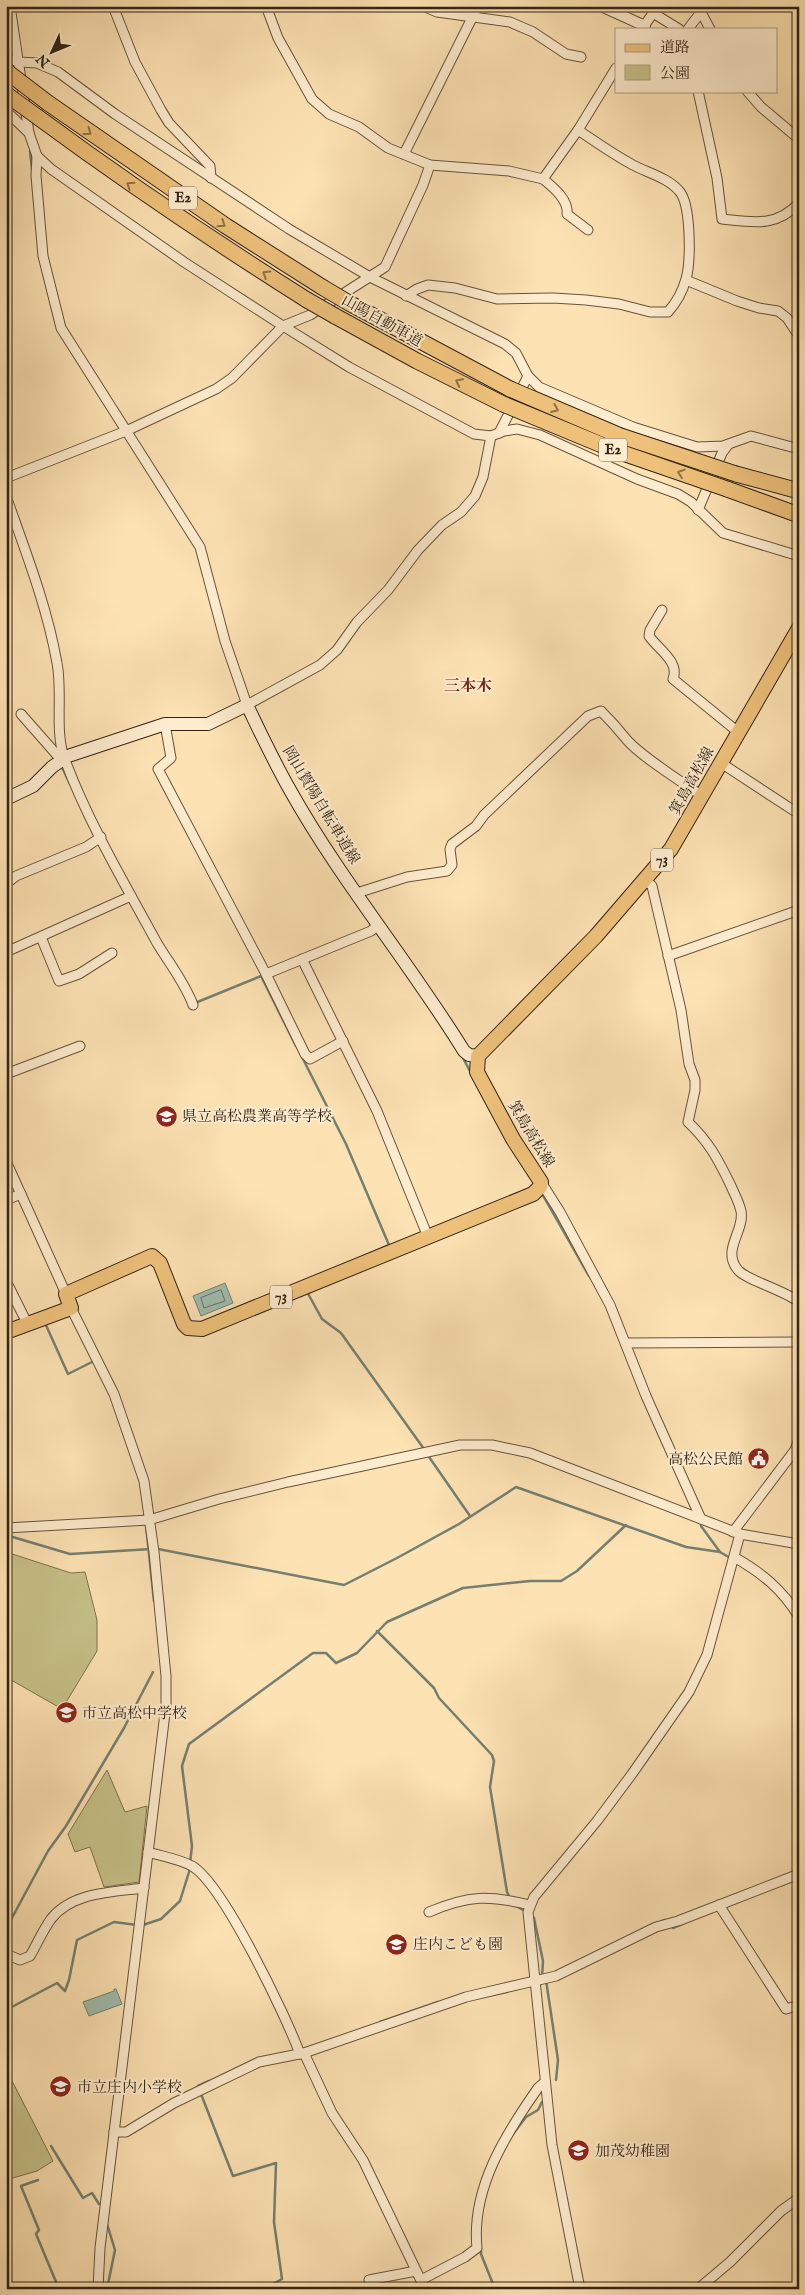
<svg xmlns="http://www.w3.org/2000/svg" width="805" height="2295" font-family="'IM FELL English','Noto Serif JP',serif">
	<rect width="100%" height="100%" fill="#fde2b3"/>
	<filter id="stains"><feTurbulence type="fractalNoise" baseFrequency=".004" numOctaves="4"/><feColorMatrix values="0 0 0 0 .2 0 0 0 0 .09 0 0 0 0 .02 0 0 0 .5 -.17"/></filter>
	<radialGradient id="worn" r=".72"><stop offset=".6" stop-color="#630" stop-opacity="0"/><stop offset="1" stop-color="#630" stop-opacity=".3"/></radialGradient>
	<g fill="#c6c188" stroke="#7c724f">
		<path d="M 6,1552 L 71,1573 L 85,1572 L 97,1620 L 97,1651 L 62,1709 L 6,1677 Z"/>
		<path d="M 107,1770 L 125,1812 L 147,1806 L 139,1882 L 104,1887 L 90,1847 L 75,1852 L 68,1834 Z"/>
		<path d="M 6,2069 L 53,2161 L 37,2171 L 6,2180 Z"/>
	</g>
	<g fill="#9fbdaf" stroke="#747f72">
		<path d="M 225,1283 L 233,1303 L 201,1316 L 193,1296 Z"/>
		<path d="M 114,1989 L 116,1989 L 122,2004 L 89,2016 L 83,2002 L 114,1991 Z"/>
	</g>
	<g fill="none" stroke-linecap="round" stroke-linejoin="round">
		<path stroke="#697062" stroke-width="1" d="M 221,1290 L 225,1301 L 204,1308 L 201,1298 Z"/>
		<g stroke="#747f72" stroke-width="2.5">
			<path d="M 30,151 L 32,169"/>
			<path d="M 61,765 L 70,784"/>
			<path d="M 195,1003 L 261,976 L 296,1046"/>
			<path d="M 301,1055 L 346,1144 L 389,1245 L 364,1256"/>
			<path d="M 463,1058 L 471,1073"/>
			<path d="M 541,1192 L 589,1276"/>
			<path d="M 306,1290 L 322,1319 L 341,1333 L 424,1449"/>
			<path d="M 45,1323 L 68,1374 L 94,1361"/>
			<path d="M 427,1454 L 470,1516"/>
			<path d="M 146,1525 L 154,1601"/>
			<path d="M 701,1526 L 720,1552 L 732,1559"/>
			<path d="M 6,1535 L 70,1554 L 151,1549"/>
			<path d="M 158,1549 L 344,1585 L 397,1558 L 459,1524 L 516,1487 L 686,1547 L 720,1552"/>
			<path d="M 377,1631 L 434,1688 L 439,1698 L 492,1755 L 494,1761 L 490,1787 L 507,1892 L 510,1898"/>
			<path d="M 514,1905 L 527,1912"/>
			<path d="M 531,1916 L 534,1918 L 543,1961 L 542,1977"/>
			<path d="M 662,1921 L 665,1920 L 673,1928 L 682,1924"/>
			<path d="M 143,1925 L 161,1919 L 180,1901 L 189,1872 L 192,1846 L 182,1766 L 189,1744 L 313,1653 L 326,1653 L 336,1663 L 357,1653 L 387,1622 L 463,1588 L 530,1581 L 561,1581 L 577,1571 L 626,1525"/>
			<path d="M 6,1929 L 48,1851 L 66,1826 L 124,1728 L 153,1672"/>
			<path d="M 546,1980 L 558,2060 L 556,2080"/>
			<path d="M 6,2010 L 57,1983 L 65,1991 L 69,1980 L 77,1940 L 114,1922 L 137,1925"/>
			<path d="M 380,2022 L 438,2002"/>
			<path d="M 199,2088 L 198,2086 L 209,2081"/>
			<path d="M 201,2094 L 233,2176 L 276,2163 L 274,2222 L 282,2279 L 273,2284 L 273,2289"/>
			<path d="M 513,2134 L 526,2117 L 538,2110 L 542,2102"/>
			<path d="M 51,2146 L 83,2198 L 92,2193 L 99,2204"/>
			<path d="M 38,2180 L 21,2186 L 39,2230 L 36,2234 L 59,2289"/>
			<path d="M 107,2224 L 115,2250 L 107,2289"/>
			<path d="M 481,2248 L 481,2254 L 495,2289"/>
		</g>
		<defs>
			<g id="minor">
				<path d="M 10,6 L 29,133"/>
				<path d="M 113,6 L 135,62 L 161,110 L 169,123 L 210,166 L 211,178"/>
				<path d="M 266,6 L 278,38 L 312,99 L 329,114 L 359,127 L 388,148 L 430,165 L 509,171 L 543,179 L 578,130 L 616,68"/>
				<path d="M 423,6 L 437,12 L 510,22 L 533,32 L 566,54 L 581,57"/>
				<path d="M 653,13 L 679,29"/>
				<path d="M 642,29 L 658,6"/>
				<path d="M 688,29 L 701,12 L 710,29"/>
				<path d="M 6,58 L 19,62 L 37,63 L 58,72 L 115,114 L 289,229 L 370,277 L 505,344 L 516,353 L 528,376 L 539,387 L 633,427 L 697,447 L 723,446 L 751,436 L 799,449"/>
				<path d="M 698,91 L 717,178 L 722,219 C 752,222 776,228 799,203"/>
				<path d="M 747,91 L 761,107 L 799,139"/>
				<path d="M 6,111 L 29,133 L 37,156 L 51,169 L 184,262 L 283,326 L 349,367 L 474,434 L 491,436 L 504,431 L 517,429 L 540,435 L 637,479 L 678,494 L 691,502 L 723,533 L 799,556"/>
				<path d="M 404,154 L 478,6"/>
				<path d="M 37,156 L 36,176 L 43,256 L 61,328 L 200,547 L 225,641 L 247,705 L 320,665 L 337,650 L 357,622 L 388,590 L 418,550 L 442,525 L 461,512 L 475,496 L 483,477 L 491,436"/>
				<path d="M 543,179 C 553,187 569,200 567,214 L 588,230"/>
				<path d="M 686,280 L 737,301 L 759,308 L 778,311 L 787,318 L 799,336"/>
				<path d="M 406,296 L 417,289 L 428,285 L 455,288 L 497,299 L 553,298 L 586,300 L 619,304 L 650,312 L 668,312 C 676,303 683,290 686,279 C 691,261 691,206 680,192 C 669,178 648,173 633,165 C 614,155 596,142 578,130"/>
				<path d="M 499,433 L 528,376"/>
				<path d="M 6,478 L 126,431 L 216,389 L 232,378 L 283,326 L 310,315 L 385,267 L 423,185 L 430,165"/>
				<path d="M 6,496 C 25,550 47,606 57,663 C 63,693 54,733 65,760 C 89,824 125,884 157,943 C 169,963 185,983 193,1005"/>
				<path d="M 698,510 L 722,453 L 728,445"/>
				<path d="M 662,610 L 650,630 L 649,636 C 658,649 680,662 673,679 L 738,732"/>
				<path d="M 21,714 L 57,755 L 62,752"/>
				<path d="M 165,724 L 171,758 L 158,769 L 266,974 L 305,1054 L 310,1059 L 343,1041"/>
				<path d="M 721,763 L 799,814"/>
				<path d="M 645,879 L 652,886 L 681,1010 L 689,1064 L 695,1080 L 695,1090 L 688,1122 C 709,1142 718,1159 731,1186 C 734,1193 739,1202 741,1211 C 745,1231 721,1250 738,1270 C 746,1280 784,1290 799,1302"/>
				<path d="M 6,884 L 16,876 L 86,847 L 101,837"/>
				<path d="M 357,893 L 407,877 L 447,871 L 452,865 L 450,849 L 452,844 L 476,826 L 484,815 L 588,716 L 601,711 C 611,721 619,730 627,740 C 643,758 681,781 702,796"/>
				<path d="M 41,937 L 59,981 L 79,974 L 112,953"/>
				<path d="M 6,952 L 131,896"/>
				<path d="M 668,956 L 799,910"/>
				<path d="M 302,959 L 377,1111 L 428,1237"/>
				<path d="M 266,974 L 371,931 L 378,925"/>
				<path d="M 6,1074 L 80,1046"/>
				<path d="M 6,1161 L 66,1294"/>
				<path d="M 541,1182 L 560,1212 L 610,1305 L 646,1396 L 701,1519"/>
				<path d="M 6,1200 L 21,1194"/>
				<path d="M 6,1281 L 28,1325"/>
				<path d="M 71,1308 L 114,1394 L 144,1481 L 154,1552 L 166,1676 L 166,1705 L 100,2248 L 98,2289"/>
				<path d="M 627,1343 L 799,1342"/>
				<path d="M 6,1528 L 149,1520 L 219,1499 L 288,1482 L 460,1445 L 492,1445 L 530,1453 L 740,1534 L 799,1544"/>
				<path d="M 733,1532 L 795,1450 L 799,1439"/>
				<path d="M 734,1557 C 762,1573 782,1589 799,1617"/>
				<path d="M 148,1852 C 161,1856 179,1859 192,1866 C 223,1884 286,2016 300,2054"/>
				<path d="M 719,1905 L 786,2009 L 799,2005"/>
				<path d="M 429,1912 C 469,1895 489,1895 530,1905"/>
				<path d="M 6,1954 L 20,1960 L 30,1956 C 37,1944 43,1930 51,1919 C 72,1892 113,1892 144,1888"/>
				<path d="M 304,2053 L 332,2113 L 363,2160 L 425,2289"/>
				<path d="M 114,2132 L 126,2132 L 174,2103 L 259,2062 L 304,2053 L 466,1997 L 556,1976 L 656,1927 L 678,1921 L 799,1874"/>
				<path d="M 421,2280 L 465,2257 L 477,2248 C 471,2189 505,2135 538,2088 L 545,2082"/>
				<path d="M 371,2289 L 369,2280 L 416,2271"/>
				<path d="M 580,2289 L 552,2145 L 528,1912 L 534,1897 L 597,1821 L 632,1774 L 689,1692 L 707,1655 L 740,1534"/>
				<path d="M 698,2289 L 730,2262 L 781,2211 L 799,2198"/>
			</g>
			<path id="tertiary" d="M 601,6 L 645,26"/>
			<path id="secondary" d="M 6,799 L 33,786 L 52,767 L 68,756 L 165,724 L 208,724 L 247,705 C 261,734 274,762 290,790 C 341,881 409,962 464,1051 L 469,1055 L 478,1056"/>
			<path id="primary" d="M 6,1332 L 71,1308 L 66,1294 L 152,1256 L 160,1263 L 184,1324 L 188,1328 L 202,1329 L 533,1194 L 540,1187 L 541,1182 L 513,1139 L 477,1072 L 478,1056 L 596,936 L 671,849 L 799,628"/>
			<g id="motorway">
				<path d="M 48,103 L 226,226 L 322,287"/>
				<path d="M 39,118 C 126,182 215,242 307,300"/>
				<path d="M 349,303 L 510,389"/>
				<path d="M 335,316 L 417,361 L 503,404"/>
				<path d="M 736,474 L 799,491"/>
				<path d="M 727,489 L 799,515"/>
			</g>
		</defs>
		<use href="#minor" stroke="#66533d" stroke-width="11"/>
		<use href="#tertiary" stroke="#66533d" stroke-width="12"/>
		<use href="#secondary" stroke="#332316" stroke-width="14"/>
		<use href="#primary" stroke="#332316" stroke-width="16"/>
		<use href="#motorway" stroke="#332316" stroke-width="17"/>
		<use href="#minor" stroke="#feecce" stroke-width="9"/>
		<use href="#tertiary" stroke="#feecce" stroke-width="10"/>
		<use href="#secondary" stroke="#feecce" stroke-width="12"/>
		<use href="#primary" stroke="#eec17a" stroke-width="14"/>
		<use href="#motorway" stroke="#eec17a" stroke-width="15"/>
		<defs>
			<g id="motorway-bridge">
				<path d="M 6,71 L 48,103"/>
				<path d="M 6,94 L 39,118"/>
				<path d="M 322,287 L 349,303"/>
				<path d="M 307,300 L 335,316"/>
				<path d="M 510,389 L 618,435 L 736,474"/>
				<path d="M 503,404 L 614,450 L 727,489"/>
			</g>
		</defs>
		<use href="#motorway-bridge" stroke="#332316" stroke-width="17" stroke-linecap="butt"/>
		<use href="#motorway-bridge" stroke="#eec17a" stroke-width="15"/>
	</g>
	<defs><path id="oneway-chevron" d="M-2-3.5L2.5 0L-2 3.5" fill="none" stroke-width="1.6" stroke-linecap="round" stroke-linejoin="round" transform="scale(1.25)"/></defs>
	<g stroke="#907248">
		<use href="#oneway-chevron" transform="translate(88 132) rotate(36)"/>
		<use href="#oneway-chevron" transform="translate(130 185) rotate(-146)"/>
		<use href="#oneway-chevron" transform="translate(222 224) rotate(34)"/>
		<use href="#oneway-chevron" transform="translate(266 274) rotate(-148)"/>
		<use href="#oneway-chevron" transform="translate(459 382) rotate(-153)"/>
		<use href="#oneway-chevron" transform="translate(555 409) rotate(23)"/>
		<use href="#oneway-chevron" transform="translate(681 473) rotate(-161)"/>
	</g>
	<defs>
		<symbol id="school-disc" viewBox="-11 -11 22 22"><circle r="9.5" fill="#8f2418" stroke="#feecce"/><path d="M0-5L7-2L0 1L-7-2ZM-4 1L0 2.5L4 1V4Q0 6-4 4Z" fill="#fff"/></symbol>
		<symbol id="civic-disc" viewBox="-11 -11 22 22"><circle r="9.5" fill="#8f2418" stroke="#feecce"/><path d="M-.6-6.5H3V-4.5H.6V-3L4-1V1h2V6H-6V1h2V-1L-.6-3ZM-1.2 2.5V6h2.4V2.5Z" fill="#fff"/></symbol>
	</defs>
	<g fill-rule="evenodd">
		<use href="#school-disc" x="154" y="1104" width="25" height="25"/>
		<use href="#civic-disc" x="746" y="1446" width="25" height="25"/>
		<use href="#school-disc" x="54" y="1700" width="25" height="25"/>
		<use href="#school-disc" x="384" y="1932" width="25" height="25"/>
		<use href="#school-disc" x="48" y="2074" width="25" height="25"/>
		<use href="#school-disc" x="566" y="2138" width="25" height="25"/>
	</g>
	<g text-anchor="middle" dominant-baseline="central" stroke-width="4" stroke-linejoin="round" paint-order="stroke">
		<g fill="#feecce" stroke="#705f4d" stroke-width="1">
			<rect x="169" y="186.5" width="28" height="23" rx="4"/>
			<rect x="599" y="438.5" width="28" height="23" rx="4"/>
			<rect x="651" y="848.5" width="22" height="23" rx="4"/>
			<rect x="270" y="1285.5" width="22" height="23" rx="4"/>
		</g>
		<g font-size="14" font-weight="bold" fill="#332316">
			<text x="183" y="198">E2</text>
			<text x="613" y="450">E2</text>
			<text x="662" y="860">73</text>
			<text x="281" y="1297">73</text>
		</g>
		<g font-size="15" fill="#332316" stroke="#feecce">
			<text transform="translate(382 321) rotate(29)">山陽自動車道</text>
			<text transform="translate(692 781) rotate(-61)">箕島高松線</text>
			<text transform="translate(321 805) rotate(59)">岡山賀陽自転車道線</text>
			<text transform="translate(531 1134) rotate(59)">箕島高松線</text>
		</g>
		<g font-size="15" fill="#332316" stroke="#feecce" text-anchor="start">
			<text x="182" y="1116">県立高松農業高等学校</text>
			<text x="743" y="1459" text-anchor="end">高松公民館</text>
			<text x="82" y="1713">市立高松中学校</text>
			<text x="413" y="1944">庄内こども園</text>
			<text x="77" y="2087">市立庄内小学校</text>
			<text x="595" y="2151">加茂幼稚園</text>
		</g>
		<g font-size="16" font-weight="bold" fill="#7a1f14" stroke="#feecce">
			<text x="468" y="687">三本木</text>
		</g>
	</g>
	<rect width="805" height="2295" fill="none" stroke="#fde2b3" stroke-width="25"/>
	<rect x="8" y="8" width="790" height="2280" fill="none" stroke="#332316" stroke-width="2.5"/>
	<rect x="12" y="12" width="780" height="2270" fill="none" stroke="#332316"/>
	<rect x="615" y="28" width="162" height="65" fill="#feecce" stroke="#ad9c84"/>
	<rect x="625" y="44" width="25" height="8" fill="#eec17a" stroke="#ad9c84"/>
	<text x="660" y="52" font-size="15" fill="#332316">道路</text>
	<rect x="625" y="65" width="25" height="15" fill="#c6c188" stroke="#ad9c84"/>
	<text x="660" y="78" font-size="15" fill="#332316">公園</text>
	<g transform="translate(52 52) rotate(226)" stroke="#feecce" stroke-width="4" paint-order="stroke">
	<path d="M0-4L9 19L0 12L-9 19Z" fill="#332316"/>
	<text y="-8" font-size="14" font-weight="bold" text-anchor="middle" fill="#332316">N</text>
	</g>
	<rect width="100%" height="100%" filter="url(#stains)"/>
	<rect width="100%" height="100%" fill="url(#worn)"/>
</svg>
